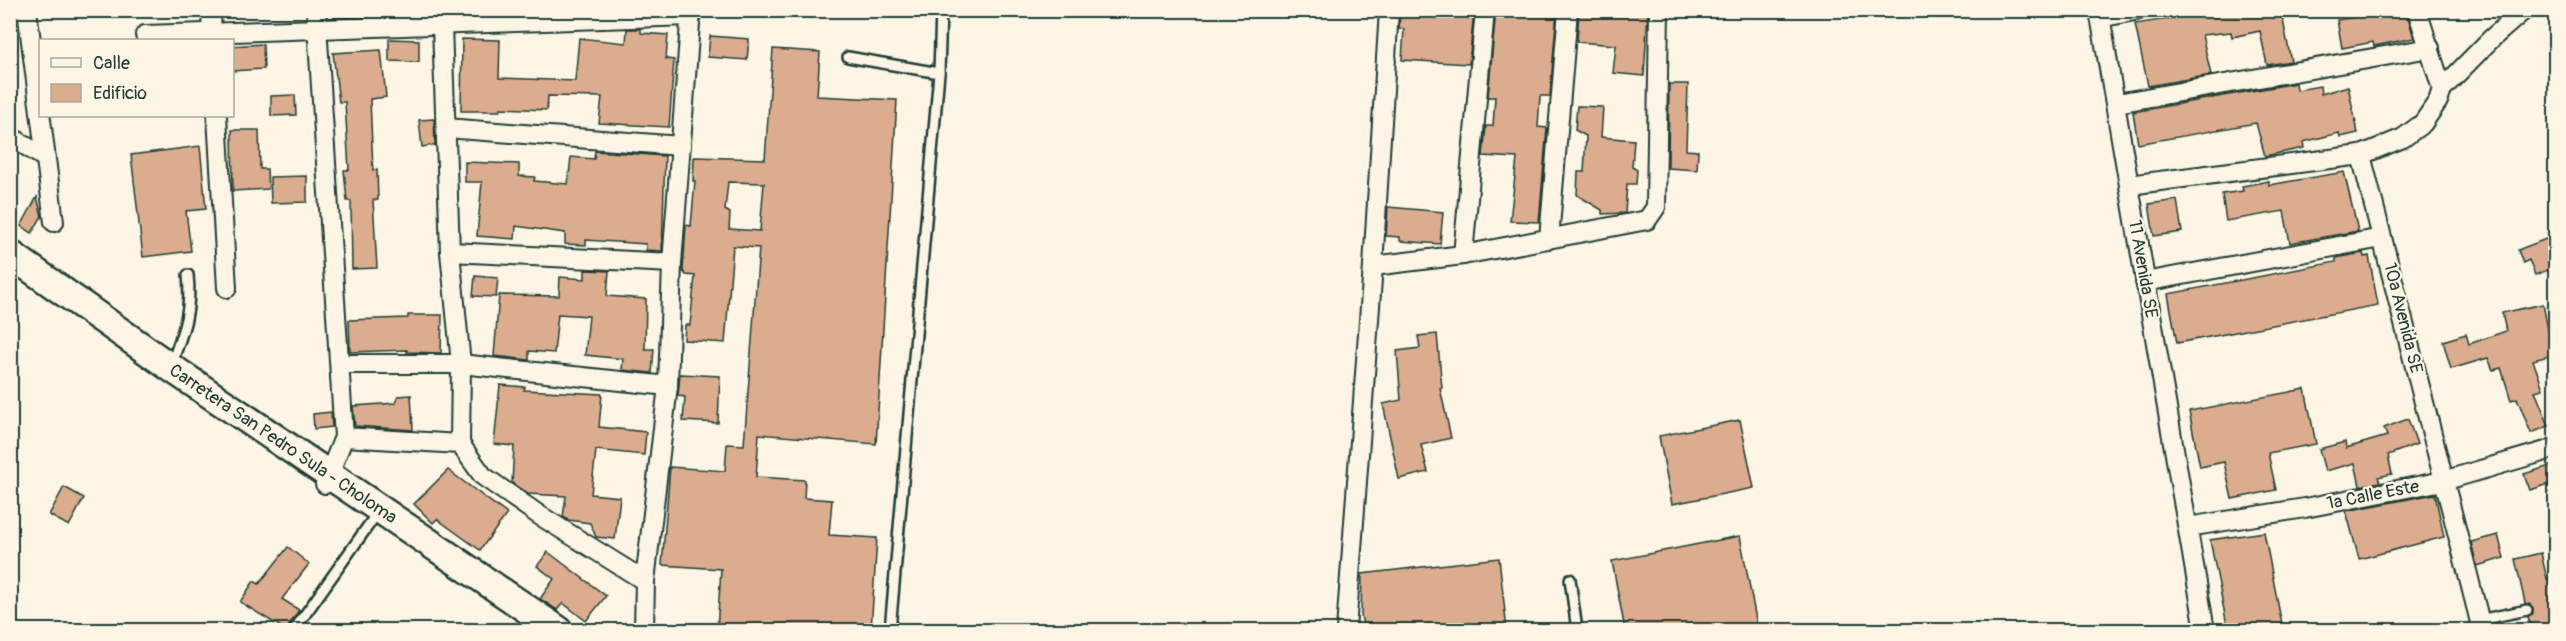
<svg xmlns="http://www.w3.org/2000/svg" width="2566" height="641" font-family="Pangolin,sans-serif">
	<rect width="100%" height="100%" fill="#fcf5e5"/>
	<filter id="ink" filterUnits="userSpaceOnUse"><feTurbulence type="fractalNoise" baseFrequency=".0167" numOctaves="2"/><feDisplacementMap in="SourceGraphic" scale="12" xChannelSelector="R" yChannelSelector="G"/><feConvolveMatrix kernelMatrix="1 2 1 2 8 2 1 2 1" color-interpolation-filters="sRGB"/></filter>
	<g filter="url(#ink)">
		<g fill="#dcac8e" stroke="#1f3d34" stroke-width="1.5" fill-rule="evenodd">
			<path d="M 1400,10 L 1474,10 L 1469,64 L 1402,60 L 1404,29 L 1399,29 Z"/>
			<path d="M 1496,10 L 1557,10 L 1550,96 L 1540,96 L 1538,127 L 1547,128 L 1539,222 L 1510,221 L 1517,158 L 1483,156 L 1486,126 L 1493,126 L 1495,97 L 1488,97 Z"/>
			<path d="M 1579,10 L 1648,10 L 1644,76 L 1613,73 L 1616,45 L 1577,42 Z"/>
			<path d="M 2192,10 L 2281,10 L 2291,61 L 2267,65 L 2260,31 L 2232,37 L 2231,32 L 2202,35 L 2211,75 L 2148,86 L 2135,24 L 2193,15 Z"/>
			<path d="M 2365,10 L 2406,10 L 2414,38 L 2374,46 L 2373,42 L 2342,48 L 2337,20 L 2366,15 Z"/>
			<path d="M 627,29 L 641,29 L 641,33 L 668,35 L 666,59 L 674,60 L 669,127 L 599,123 L 602,97 L 548,96 L 547,110 L 500,108 L 500,111 L 461,111 L 462,39 L 500,40 L 499,78 L 575,81 L 579,38 L 626,43 Z"/>
			<path d="M 710,36 L 749,39 L 747,60 L 708,57 Z"/>
			<path d="M 389,39 L 419,40 L 419,62 L 389,61 Z"/>
			<path d="M 263,44 L 264,69 L 232,71 L 232,46 Z"/>
			<path d="M 773,49 L 820,52 L 817,96 L 897,100 L 876,444 L 759,434 L 756,477 L 805,480 L 804,498 L 832,500 L 829,535 L 877,538 L 871,630 L 717,630 L 721,569 L 662,565 L 670,467 L 725,471 L 727,444 L 744,445 L 759,248 L 733,246 L 725,343 L 684,340 L 685,325 L 690,325 L 695,276 L 686,275 L 683,271 L 686,225 L 691,226 L 695,181 L 693,181 L 694,157 L 765,159 ZM 728,182 L 764,183 L 760,231 L 729,229 L 730,213 L 725,210 Z"/>
			<path d="M 381,50 L 386,97 L 370,99 L 373,170 L 377,170 L 378,200 L 373,200 L 377,268 L 352,269 L 351,201 L 347,201 L 344,170 L 349,170 L 345,102 L 339,102 L 333,53 Z"/>
			<path d="M 2296,83 L 2297,90 L 2320,86 L 2321,94 L 2348,86 L 2358,133 L 2340,137 L 2339,133 L 2303,142 L 2304,148 L 2265,156 L 2256,123 L 2138,144 L 2133,112 Z"/>
			<path d="M 1669,84 L 1688,84 L 1686,150 L 1698,151 L 1697,170 L 1668,168 Z"/>
			<path d="M 295,95 L 296,115 L 271,116 L 271,96 Z"/>
			<path d="M 1577,106 L 1603,107 L 1601,137 L 1634,140 L 1632,167 L 1637,170 L 1636,184 L 1627,184 L 1625,213 L 1602,214 L 1602,210 L 1577,195 L 1578,172 L 1584,172 L 1586,136 L 1575,130 Z"/>
			<path d="M 434,119 L 435,145 L 422,147 L 419,120 Z"/>
			<path d="M 232,130 L 259,130 L 260,169 L 267,169 L 268,189 L 233,191 Z"/>
			<path d="M 200,146 L 206,209 L 186,211 L 191,251 L 143,257 L 131,155 Z"/>
			<path d="M 595,151 L 665,156 L 662,251 L 646,250 L 646,244 L 586,240 L 586,245 L 565,244 L 565,233 L 516,226 L 515,239 L 477,236 L 482,182 L 465,182 L 465,162 L 519,164 L 519,176 L 535,177 L 534,181 L 568,184 L 571,157 L 594,159 Z"/>
			<path d="M 2344,172 L 2358,231 L 2290,243 L 2284,211 L 2226,221 L 2222,194 L 2243,191 L 2242,186 L 2269,181 L 2269,185 Z"/>
			<path d="M 307,176 L 307,202 L 271,203 L 270,177 Z"/>
			<path d="M 37,197 L 42,216 L 32,233 L 21,226 Z"/>
			<path d="M 2177,200 L 2182,232 L 2154,236 L 2149,204 Z"/>
			<path d="M 1388,207 L 1443,212 L 1440,244 L 1400,241 L 1400,237 L 1386,236 Z"/>
			<path d="M 2556,235 L 2556,267 L 2535,275 L 2529,260 L 2523,263 L 2518,250 Z"/>
			<path d="M 2363,253 L 2364,257 L 2369,256 L 2378,305 L 2177,343 L 2168,294 L 2336,262 L 2336,258 Z"/>
			<path d="M 585,270 L 609,271 L 607,296 L 646,299 L 645,349 L 654,349 L 652,373 L 622,370 L 623,359 L 585,355 L 589,316 L 558,314 L 554,353 L 529,351 L 529,360 L 494,356 L 499,295 L 559,296 L 560,277 L 585,279 Z"/>
			<path d="M 475,276 L 498,278 L 496,297 L 473,296 Z"/>
			<path d="M 2543,304 L 2553,355 L 2533,360 L 2543,389 L 2535,391 L 2549,426 L 2531,433 L 2517,398 L 2511,400 L 2501,368 L 2493,370 L 2488,358 L 2451,369 L 2443,341 L 2466,334 L 2469,344 L 2506,331 L 2502,313 Z"/>
			<path d="M 408,315 L 442,315 L 441,353 L 407,352 L 407,350 L 350,352 L 349,320 L 408,318 Z"/>
			<path d="M 1437,334 L 1442,388 L 1440,388 L 1451,438 L 1421,445 L 1428,472 L 1399,479 L 1383,404 L 1401,400 L 1397,351 L 1420,348 L 1418,336 Z"/>
			<path d="M 680,374 L 720,376 L 718,423 L 683,421 L 685,397 L 678,396 Z"/>
			<path d="M 500,385 L 525,387 L 524,390 L 602,394 L 599,427 L 646,432 L 644,455 L 596,450 L 591,494 L 620,497 L 615,539 L 596,537 L 590,523 L 569,520 L 563,517 L 566,496 L 528,494 L 512,483 L 514,446 L 494,444 Z"/>
			<path d="M 2305,389 L 2316,444 L 2268,453 L 2276,490 L 2232,499 L 2224,462 L 2200,467 L 2189,411 Z"/>
			<path d="M 411,395 L 413,430 L 355,426 L 353,406 L 396,403 L 398,396 Z"/>
			<path d="M 331,412 L 332,427 L 314,429 L 313,414 Z"/>
			<path d="M 2408,419 L 2417,444 L 2388,455 L 2392,474 L 2378,477 L 2380,482 L 2360,486 L 2355,463 L 2325,471 L 2319,449 L 2345,442 L 2346,448 L 2387,436 L 2384,428 Z"/>
			<path d="M 1740,420 L 1754,488 L 1672,504 L 1659,436 Z"/>
			<path d="M 2556,464 L 2556,482 L 2530,490 L 2524,474 Z"/>
			<path d="M 448,470 L 507,514 L 480,550 L 437,519 L 433,523 L 414,504 Z"/>
			<path d="M 64,487 L 84,498 L 69,526 L 49,515 Z"/>
			<path d="M 2435,494 L 2444,537 L 2359,559 L 2346,511 Z"/>
			<path d="M 2264,532 L 2283,630 L 2228,630 L 2210,540 Z"/>
			<path d="M 2498,535 L 2504,558 L 2477,566 L 2471,542 Z"/>
			<path d="M 1740,536 L 1758,630 L 1625,630 L 1612,561 Z"/>
			<path d="M 288,547 L 309,564 L 282,599 L 299,610 L 286,630 L 240,602 L 254,581 L 259,584 Z"/>
			<path d="M 548,552 L 606,596 L 586,621 L 563,603 L 557,610 L 540,599 L 554,579 L 537,566 Z"/>
			<path d="M 2541,553 L 2547,579 L 2552,577 L 2556,595 L 2556,630 L 2532,630 L 2528,617 L 2533,608 L 2525,603 L 2515,559 Z"/>
			<path d="M 1499,558 L 1507,630 L 1364,630 L 1361,615 L 1362,574 Z"/>
		</g>
		<g fill="none" stroke-linecap="round" stroke-linejoin="round">
			<defs>
				<g id="lane">
					<path d="M 848,57 L 939,73 L 890,630"/>
					<path d="M 939,73 L 941,10"/>
					<path d="M 171,365 C 183,332 192,311 188,275"/>
					<path d="M 1570,579 L 1577,630"/>
					<path d="M 2479,620 L 2527,610"/>
					<path d="M 294,630 L 373,519"/>
				</g>
				<g id="street">
					<path d="M 27,10 L 54,222"/>
					<path d="M 211,10 L 212,40"/>
					<path d="M 316,10 L 344,437 L 325,484"/>
					<path d="M 2099,10 L 2205,630"/>
					<path d="M 2100,18 L 2139,10"/>
					<path d="M 442,26 L 450,252 L 461,364 L 460,444"/>
					<path d="M 145,35 L 690,16"/>
					<path d="M 2442,89 L 2491,39 L 2524,10"/>
					<path d="M 2117,103 L 2430,48"/>
					<path d="M 217,116 L 227,288"/>
					<path d="M 446,128 L 681,146"/>
					<path d="M 10,136 L 45,158"/>
					<path d="M 2361,155 L 2482,630"/>
					<path d="M 2129,185 L 2361,155 L 2403,138 L 2423,123 L 2438,101 L 2442,89 L 2417,10"/>
					<path d="M 1549,239 L 1568,10"/>
					<path d="M 450,252 L 672,263"/>
					<path d="M 1463,255 L 1485,10"/>
					<path d="M 1373,266 L 1463,255 L 1647,220 L 1656,207 L 1659,10"/>
					<path d="M 2145,282 L 2382,238"/>
					<path d="M 340,364 L 461,364 L 668,386"/>
					<path d="M 344,437 L 460,444 L 483,476 L 539,515 L 645,581"/>
					<path d="M 2188,527 L 2305,508 L 2443,481 L 2556,448"/>
					<path d="M 644,630 L 645,581 L 668,386 L 672,263 L 691,10"/>
					<path d="M 1346,630 L 1373,266 L 1389,10"/>
				</g>
				<path id="secondary" d="M 10,254 L 170,367 L 558,630"/>
			</defs>
			<use href="#lane" stroke="#1f3d34" stroke-width="14"/>
			<use href="#street" stroke="#1f3d34" stroke-width="22"/>
			<use href="#secondary" stroke="#1f3d34" stroke-width="32"/>
			<use href="#lane" stroke="#fcf5e5" stroke-width="9"/>
			<use href="#street" stroke="#fcf5e5" stroke-width="18"/>
			<use href="#secondary" stroke="#fcf5e5" stroke-width="27"/>
		</g>
	</g>
	<g text-anchor="middle" dominant-baseline="central" stroke-width="4.5" stroke-linejoin="round" paint-order="stroke">
		<g font-size="18" fill="#1f3d34" stroke="#fcf5e5">
			<text transform="translate(2143 269) rotate(80)">11 Avenida SE</text>
			<text transform="translate(2403 318) rotate(76)">10a Avenida SE</text>
			<text transform="translate(283 444) rotate(34)">Carretera San Pedro Sula - Choloma</text>
			<text transform="translate(2373 495) rotate(-11)">1a Calle Este</text>
		</g>
	</g>
	<rect width="2566" height="641" fill="none" stroke="#fcf5e5" stroke-width="36"/>
	<rect x="18" y="18" width="2530" height="605" fill="none" stroke="#1f3d34" stroke-width="2" filter="url(#ink)"/>
	<rect x="39" y="39" width="195" height="78" fill="#fcf5e5" stroke="#a4ab9e" stroke-width="1.5"/>
	<rect x="51" y="58" width="30" height="9" fill="#fcf5e5" stroke="#a4ab9e" stroke-width="1.5"/>
	<text x="93" y="69" font-size="18" fill="#1f3d34">Calle</text>
	<rect x="51" y="84" width="30" height="18" fill="#dcac8e" stroke="#a4ab9e" stroke-width="1.5"/>
	<text x="93" y="99" font-size="18" fill="#1f3d34">Edificio</text>
</svg>
